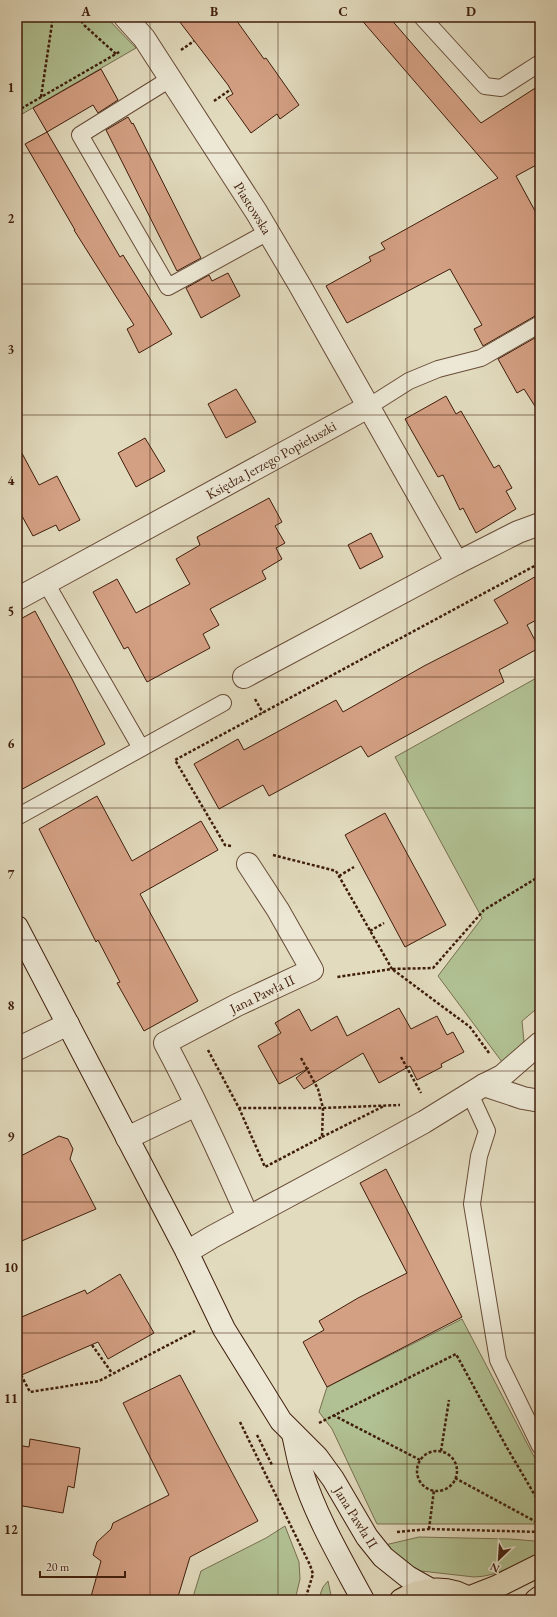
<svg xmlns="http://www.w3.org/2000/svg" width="557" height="1617" font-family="'EB Garamond',serif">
	<rect width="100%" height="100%" fill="#e2dbbe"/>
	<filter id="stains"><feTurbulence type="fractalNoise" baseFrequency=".005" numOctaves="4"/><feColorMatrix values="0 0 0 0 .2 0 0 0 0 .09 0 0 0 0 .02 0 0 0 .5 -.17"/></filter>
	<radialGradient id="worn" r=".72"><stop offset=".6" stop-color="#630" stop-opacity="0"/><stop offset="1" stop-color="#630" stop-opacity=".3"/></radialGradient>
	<g fill="#b1c193" stroke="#786f4f">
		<path d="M 17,17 L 106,17 L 136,48 L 17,117 Z"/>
		<path d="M 540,676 L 540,1006 L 522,1021 L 524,1042 L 502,1062 L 438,976 L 482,918 L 395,757 Z"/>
		<path d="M 462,1319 L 540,1468 L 540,1524 L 377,1524 L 332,1429 L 319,1412 L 327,1387 Z"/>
		<path d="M 285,1526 L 299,1562 L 300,1579 L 295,1600 L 192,1600 L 201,1571 L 266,1538 Z"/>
		<path d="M 419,1537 L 510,1539 L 535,1541 L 540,1543 L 540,1553 C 520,1562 497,1577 474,1577 L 421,1571 L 414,1569 L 385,1545 Z"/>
		<path d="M 328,1581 L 332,1600 L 318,1600 L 323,1587 Z"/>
	</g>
	<g fill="#d4a084" stroke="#3f1d0b">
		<path d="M 176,17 L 234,17 L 264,59 L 266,58 L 299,105 L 280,119 L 277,114 L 251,133 L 226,98 L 233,94 L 228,85 Z"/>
		<path d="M 359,17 L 389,17 L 481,123 L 540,85 L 540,163 L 516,176 L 540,220 L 540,315 L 535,316 L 483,346 L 474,329 L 482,325 L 450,269 L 347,323 L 326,286 L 371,261 L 369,257 L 385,249 L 381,243 L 498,178 Z"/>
		<path d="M 101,69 L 118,100 L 98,113 L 93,105 L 47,132 L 33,108 Z"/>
		<path d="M 128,117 L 132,124 L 133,123 L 201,258 L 177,271 L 106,130 Z"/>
		<path d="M 47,132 L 120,257 L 123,255 L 172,334 L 139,353 L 127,329 L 134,325 L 74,230 L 75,230 L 25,144 Z"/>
		<path d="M 228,273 L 240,296 L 201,318 L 186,288 L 209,275 L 212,281 Z"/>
		<path d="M 540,335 L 540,414 L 524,389 L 517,393 L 498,359 Z"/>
		<path d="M 236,389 L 256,422 L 226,438 L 208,404 Z"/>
		<path d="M 446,396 L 456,414 L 461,411 L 494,468 L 499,465 L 512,488 L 506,491 L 516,509 L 476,533 L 463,508 L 460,510 L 443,475 L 438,477 L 405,419 Z"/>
		<path d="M 145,438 L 165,471 L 136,487 L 118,453 Z"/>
		<path d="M 17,444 L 39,485 L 57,476 L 80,520 L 59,531 L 56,525 L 33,536 L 17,507 Z"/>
		<path d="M 269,498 L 282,522 L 275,526 L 285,543 L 276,548 L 282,559 L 262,571 L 266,579 L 210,609 L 219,625 L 203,634 L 210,648 L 147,682 L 128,647 L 124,649 L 93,592 L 117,579 L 136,613 L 190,584 L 176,559 L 200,545 L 197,537 Z"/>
		<path d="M 371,533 L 383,557 L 360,569 L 348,545 Z"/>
		<path d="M 540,574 L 540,618 L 527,625 L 539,648 L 499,670 L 504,682 L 368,757 L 361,746 L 269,796 L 263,785 L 219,809 L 194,764 L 238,739 L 244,750 L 336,700 L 343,712 L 424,666 L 508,623 L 494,600 Z"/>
		<path d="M 35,611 L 72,679 L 105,744 L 17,792 L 17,621 Z"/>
		<path d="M 97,796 L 132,861 L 201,821 L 218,850 L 140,894 L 198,1001 L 144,1031 L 117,983 L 120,982 L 98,940 L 96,942 L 39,829 Z"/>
		<path d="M 385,813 L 446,925 L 405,947 L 345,835 Z"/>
		<path d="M 399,1008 L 411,1029 L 437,1016 L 447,1035 L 453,1032 L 464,1052 L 441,1064 L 442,1067 L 417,1080 L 410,1066 L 379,1083 L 363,1053 L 304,1089 L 296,1078 L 309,1068 L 279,1084 L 258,1046 L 281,1033 L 275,1023 L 299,1009 L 311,1031 L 337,1016 L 347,1036 Z"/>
		<path d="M 59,1136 L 68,1139 L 73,1149 L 70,1159 L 96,1209 L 17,1243 L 17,1158 Z"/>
		<path d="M 386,1169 L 462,1317 L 327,1387 L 303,1342 L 324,1330 L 319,1321 L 358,1298 L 407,1273 L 360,1183 Z"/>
		<path d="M 120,1274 L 154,1333 L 108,1359 L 98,1342 L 17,1377 L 17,1319 L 85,1290 L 87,1294 Z"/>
		<path d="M 180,1375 L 258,1521 L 190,1557 L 177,1600 L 90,1600 L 101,1561 L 93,1555 L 97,1542 L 111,1529 L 113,1523 L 169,1495 L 123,1403 Z"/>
		<path d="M 30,1439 L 80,1448 L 74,1488 L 68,1486 L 63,1513 L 17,1505 L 17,1445 L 29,1447 Z"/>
	</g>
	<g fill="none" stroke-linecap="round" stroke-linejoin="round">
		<defs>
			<g id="lane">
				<path d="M 422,17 L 485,86 L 501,88 L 540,63"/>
				<path d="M 170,79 L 80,135 L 168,287 L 268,232"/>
				<path d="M 368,407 L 409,381 L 438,369 L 481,358 L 540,324"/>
				<path d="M 46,583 L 141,748"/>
				<path d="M 17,817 L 223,703"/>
				<path d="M 470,1094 L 487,1131 L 479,1156 L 472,1204 L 498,1360 L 540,1446"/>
			</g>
			<g id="street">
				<path d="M 125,17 L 144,38 L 257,213 L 299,284 L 457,563 L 244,677"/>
				<path d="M 457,563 L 518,532 L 540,524"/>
				<path d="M 17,599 L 368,407"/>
				<path d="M 17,1049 L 68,1024"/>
				<path d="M 484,1085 L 523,1098 L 540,1101"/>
				<path d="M 127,1138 L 196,1105"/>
				<path d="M 248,1217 C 222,1158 195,1099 165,1043 L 237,1005 L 312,970 L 278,910 L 248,864"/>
				<path d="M 187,1252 L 212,1237 L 355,1160 L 424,1122 L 484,1085 L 502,1076 L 540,1043"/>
			</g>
			<g id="secondary">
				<path d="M 17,927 L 187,1252 L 224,1329 L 281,1421 L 317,1457 L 333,1479 L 367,1537 L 383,1557 L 408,1577 L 431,1590"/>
				<path d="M 293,1434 C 296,1446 298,1460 302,1472 C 316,1517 341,1559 363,1600"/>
			</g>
			<g id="primary">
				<path d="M 468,1598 L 496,1587 L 540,1565"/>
				<path d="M 401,1600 C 422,1587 450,1585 471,1600"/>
				<path d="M 536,1600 L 540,1597"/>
			</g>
		</defs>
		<use href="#lane" stroke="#684c38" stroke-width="18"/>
		<use href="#street" stroke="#684c38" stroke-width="24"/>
		<use href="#secondary" stroke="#3f1d0b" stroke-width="24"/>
		<use href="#primary" stroke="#3f1d0b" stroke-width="24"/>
		<g stroke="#3f1d0b" stroke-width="2.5" stroke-dasharray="3 2" stroke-linecap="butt">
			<path d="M 78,17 L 85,26 L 116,54"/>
			<path d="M 181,50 L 194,41"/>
			<path d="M 41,97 L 53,17"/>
			<path d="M 214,101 L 230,90"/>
			<path d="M 17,111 L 121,51"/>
			<path d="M 255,699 L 263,713"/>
			<path d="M 231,846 L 225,845 L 175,760 L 540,563"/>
			<path d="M 273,855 L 336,871 L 392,969 L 337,977"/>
			<path d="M 339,876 L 354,867"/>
			<path d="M 17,896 L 20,902"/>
			<path d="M 370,931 L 384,923"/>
			<path d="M 208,1050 L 239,1108 L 323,1108 L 400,1105"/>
			<path d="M 489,1053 L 470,1027 L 392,969 L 433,968 L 484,910 L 540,876"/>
			<path d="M 401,1057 L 421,1093"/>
			<path d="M 239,1108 L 265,1167 L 322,1137 L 323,1108 L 318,1089 L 301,1058"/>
			<path d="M 322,1137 L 384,1106"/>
			<path d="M 92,1345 L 112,1373"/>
			<path d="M 21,1375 L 30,1392 L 99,1381 L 195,1331"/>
			<path d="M 333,1415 L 420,1460"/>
			<path d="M 240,1422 L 310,1565 L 313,1574 L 305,1600"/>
			<path d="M 319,1423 L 456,1354 L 506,1446 L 540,1504"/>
			<path d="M 257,1435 L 272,1465"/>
			<path d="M 441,1451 L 449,1400"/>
			<circle cx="437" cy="1471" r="20"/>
			<path d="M 455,1478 L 540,1524"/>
			<path d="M 429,1529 L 434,1490"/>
			<path d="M 397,1532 L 429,1529 L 540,1532"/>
		</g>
		<use href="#lane" stroke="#ece8d5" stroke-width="16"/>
		<use href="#street" stroke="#ece8d5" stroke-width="22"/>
		<use href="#secondary" stroke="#ece8d5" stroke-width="22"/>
		<use href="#primary" stroke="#e2dbbe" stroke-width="22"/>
	</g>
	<path fill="none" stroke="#3f1d0b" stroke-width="1" stroke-opacity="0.55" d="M 150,17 L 150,1600M 278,17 L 278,1600M 407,17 L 407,1600M 17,153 L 540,153M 17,284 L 540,284M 17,415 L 540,415M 17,546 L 540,546M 17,677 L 540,677M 17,808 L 540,808M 17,940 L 540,940M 17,1071 L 540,1071M 17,1202 L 540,1202M 17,1333 L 540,1333M 17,1464 L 540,1464"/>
	<g text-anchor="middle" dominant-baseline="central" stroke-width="3" stroke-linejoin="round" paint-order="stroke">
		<g font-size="14" fill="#3f1d0b" stroke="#ece8d5">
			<text transform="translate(253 208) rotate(58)">Piastowska</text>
			<text transform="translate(271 460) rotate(-29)">Księdza Jerzego Popiełuszki</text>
			<text transform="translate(262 994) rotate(-26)">Jana Pawła II</text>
			<text transform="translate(356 1517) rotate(58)">Jana Pawła II</text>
		</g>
	</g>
	<rect width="557" height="1617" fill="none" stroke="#e2dbbe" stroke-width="44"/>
	<g transform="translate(499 1559) rotate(205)" stroke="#ece8d5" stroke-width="3" paint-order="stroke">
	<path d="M0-3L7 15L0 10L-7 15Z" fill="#3f1d0b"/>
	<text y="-6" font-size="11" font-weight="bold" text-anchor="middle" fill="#3f1d0b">N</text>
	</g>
	<path d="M40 1571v6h85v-6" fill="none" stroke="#3f1d0b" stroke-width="2"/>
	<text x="46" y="1571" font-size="12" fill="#3f1d0b" stroke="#ece8d5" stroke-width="3" paint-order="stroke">20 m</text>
	<rect x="22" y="22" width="513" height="1573" fill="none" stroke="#3f1d0b" stroke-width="1.5"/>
	<g font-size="13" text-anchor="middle" font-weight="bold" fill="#3f1d0b">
		<text x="86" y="16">A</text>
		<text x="214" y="16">B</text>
		<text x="343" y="16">C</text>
		<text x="471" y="16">D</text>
		<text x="11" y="92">1</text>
		<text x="11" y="223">2</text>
		<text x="11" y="354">3</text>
		<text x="11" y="485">4</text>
		<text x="11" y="616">5</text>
		<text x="11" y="748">6</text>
		<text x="11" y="879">7</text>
		<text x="11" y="1010">8</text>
		<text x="11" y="1141">9</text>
		<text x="11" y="1272">10</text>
		<text x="11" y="1403">11</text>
		<text x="11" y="1534">12</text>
	</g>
	<rect width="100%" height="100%" filter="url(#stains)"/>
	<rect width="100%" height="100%" fill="url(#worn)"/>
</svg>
